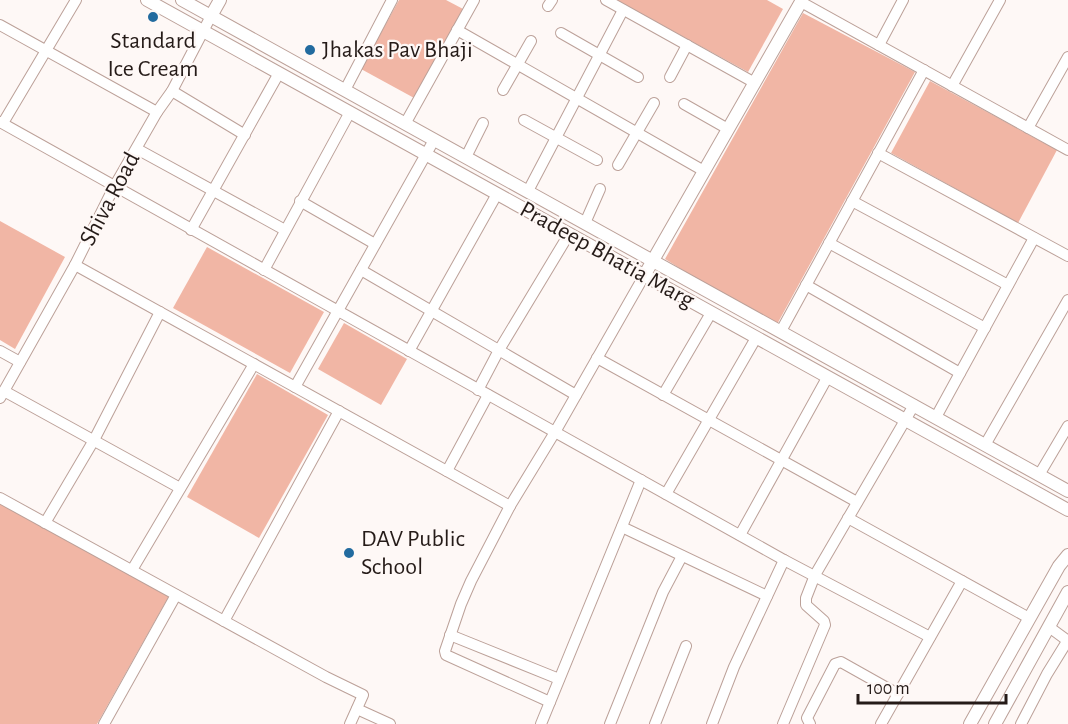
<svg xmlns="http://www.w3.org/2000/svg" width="1068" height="724" font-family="'Alegreya Sans',sans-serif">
	<rect width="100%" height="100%" fill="#fef8f6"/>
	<g fill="#f1b6a5">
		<path d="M 399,0 L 446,0 L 465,10 L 416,99 L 361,69 Z"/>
		<path d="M 616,0 L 767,0 L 783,9 L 748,72 Z"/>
		<path d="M 803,13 L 915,72 L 775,328 L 665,259 Z"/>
		<path d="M 930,81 L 1057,150 L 1018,223 L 891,153 Z"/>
		<path d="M 0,221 L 65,257 L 15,349 L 0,340 Z"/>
		<path d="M 207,247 L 324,312 L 290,373 L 173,308 Z"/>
		<path d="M 344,323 L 407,359 L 381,405 L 318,369 Z"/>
		<path d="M 257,374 L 328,415 L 259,538 L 187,497 Z"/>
		<path d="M 0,503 L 169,596 L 97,724 L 0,724 Z"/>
	</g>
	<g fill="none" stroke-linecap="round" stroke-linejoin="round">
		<defs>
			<g id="minor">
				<path d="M 606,0 L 755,83"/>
				<path d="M 801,2 L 1068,150"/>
				<path d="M 548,6 L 552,0"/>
				<path d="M 0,25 L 157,112"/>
				<path d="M 457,30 L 704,171"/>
				<path d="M 561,33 L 638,77"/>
				<path d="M 879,45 L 903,0"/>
				<path d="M 670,77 L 687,45"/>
				<path d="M 952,86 L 1000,0"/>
				<path d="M 345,90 L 392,0"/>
				<path d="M 503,90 L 531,41"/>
				<path d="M 172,91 L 245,135"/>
				<path d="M 684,104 L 728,129"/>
				<path d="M 524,120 L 597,160"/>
				<path d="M 0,122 L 784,560 L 930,637"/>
				<path d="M 3,123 L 76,0"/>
				<path d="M 405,124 L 474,0"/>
				<path d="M 1028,128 L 1068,57"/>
				<path d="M 137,149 L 285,230"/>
				<path d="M 878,153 L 1068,256"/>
				<path d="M 466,157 L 483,123"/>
				<path d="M 618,165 L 654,103"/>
				<path d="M 528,191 L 623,10"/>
				<path d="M 300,201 L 375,244"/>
				<path d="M 852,201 L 1008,285"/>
				<path d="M 585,223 L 600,189"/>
				<path d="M 191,230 L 279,73"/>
				<path d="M 829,243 L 985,328"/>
				<path d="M 75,265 L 510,506"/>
				<path d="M 264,270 L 350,112"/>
				<path d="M 361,270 L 576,395"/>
				<path d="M 806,285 L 960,373"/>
				<path d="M 781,331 L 924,70"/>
				<path d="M 0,351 L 20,362"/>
				<path d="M 409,351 L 497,194"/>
				<path d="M 597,358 L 857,502"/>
				<path d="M 295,387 L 434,140"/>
				<path d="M 478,390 L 499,350 L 569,234"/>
				<path d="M 4,391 L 180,488"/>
				<path d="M 663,395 L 711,313"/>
				<path d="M 0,398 L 75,265 L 114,187 L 157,112 L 172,91 L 211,16"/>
				<path d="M 936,417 L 1034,238"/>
				<path d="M 985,445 L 1068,300"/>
				<path d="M 447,471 L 488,395"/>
				<path d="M 1039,475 L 1068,426"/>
				<path d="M 666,494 L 756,338"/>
				<path d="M 0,498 L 326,677 L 363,695 L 350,724"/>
				<path d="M 848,518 L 1029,618"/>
				<path d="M 45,523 L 94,440 L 160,312"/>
				<path d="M 622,527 L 767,596"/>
				<path d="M 740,535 L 827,378"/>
				<path d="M 132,570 L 254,364"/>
				<path d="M 224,621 L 339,411"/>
				<path d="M 1049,627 L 1068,641"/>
				<path d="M 450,635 L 559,679"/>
				<path d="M 550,702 L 446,655 L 445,651 L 461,604 L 471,581 L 510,506 L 555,432 L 644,276"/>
				<path d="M 357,709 L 390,724"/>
				<path d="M 104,724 L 176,595"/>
				<path d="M 541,724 L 641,480"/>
				<path d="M 610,724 L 663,592 L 682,556"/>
				<path d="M 655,724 L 686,646"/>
				<path d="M 712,724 L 734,667 L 784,560"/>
				<path d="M 783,724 L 825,625 L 824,621 L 806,605 L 806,598 L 815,575 L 914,405"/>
				<path d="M 810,724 L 807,718 L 835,664 L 841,662 L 898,694"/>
				<path d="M 881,724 L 962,581"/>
				<path d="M 1021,724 L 1047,674 L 1068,640"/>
			</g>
			<g id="tertiary">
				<path d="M 147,0 L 1068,510"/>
				<path d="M 182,0 L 1068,491"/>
				<path d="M 211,16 L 220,0"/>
				<path d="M 644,276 L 802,0"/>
				<path d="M 970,724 L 1059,566 L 1068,555"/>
				<path d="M 995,724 L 1068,592"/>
			</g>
		</defs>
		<use href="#minor" stroke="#bca199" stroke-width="12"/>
		<use href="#tertiary" stroke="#bca199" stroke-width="14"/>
		<use href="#minor" stroke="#fff" stroke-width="10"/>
		<use href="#tertiary" stroke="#fff" stroke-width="12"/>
	</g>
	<g fill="#226b9f" stroke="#fef8f6" stroke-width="2">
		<circle cx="153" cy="17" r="6"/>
		<circle cx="310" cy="50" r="6"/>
		<circle cx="349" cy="553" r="6"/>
	</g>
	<g text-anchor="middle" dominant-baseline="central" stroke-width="4.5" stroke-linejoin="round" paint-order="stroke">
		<g font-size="24" fill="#251b18" stroke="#fef8f6" text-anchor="start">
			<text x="153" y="41" text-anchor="middle">Standard<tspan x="153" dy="28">Ice Cream</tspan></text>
			<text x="322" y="50">Jhakas Pav Bhaji</text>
			<text x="361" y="539">DAV Public<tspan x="361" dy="28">School</tspan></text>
		</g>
		<g font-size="24" fill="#251b18" stroke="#fef8f6">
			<text transform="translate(110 199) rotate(-62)">Shiva Road</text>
			<text transform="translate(607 255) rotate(29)">Pradeep Bhatia Marg</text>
		</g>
	</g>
	<path d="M858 694v9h148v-9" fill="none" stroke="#251b18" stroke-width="3"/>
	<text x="867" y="694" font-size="18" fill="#251b18" stroke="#fef8f6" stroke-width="4.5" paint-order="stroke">100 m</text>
</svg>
